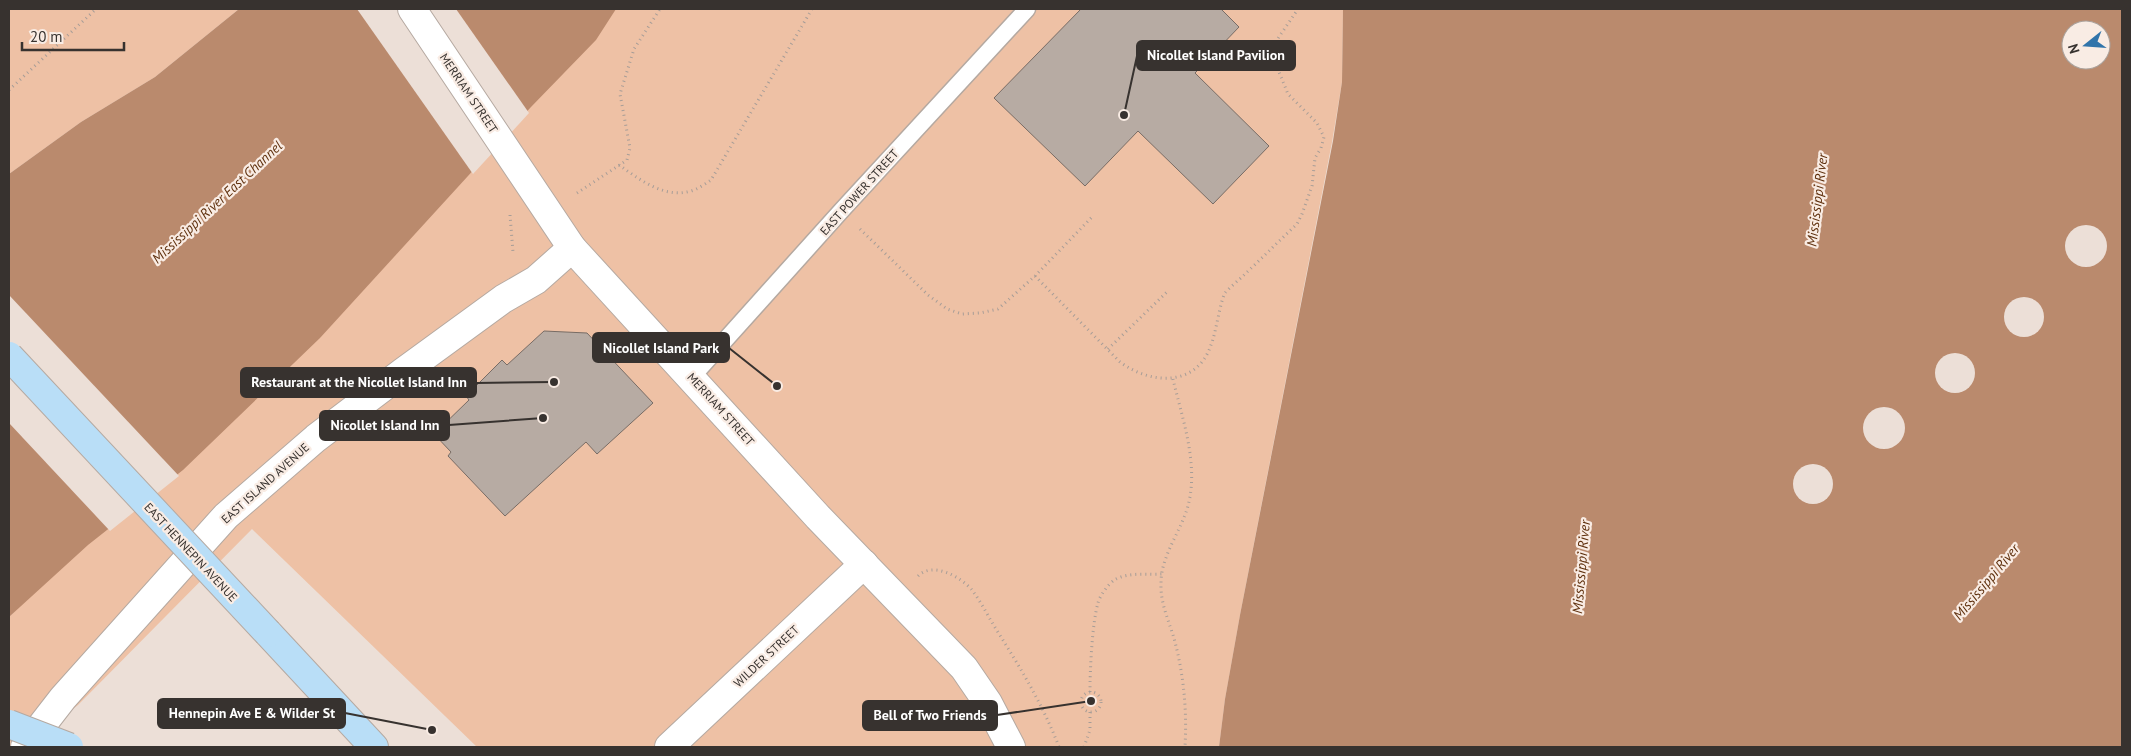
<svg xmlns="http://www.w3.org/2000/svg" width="2131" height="756" font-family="'PT Sans',sans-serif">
	<rect width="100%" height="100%" fill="#ecdfd7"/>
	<g fill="#eec1a5">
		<path d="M 9,9 L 239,9 L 155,77 L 81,122 L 9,174 Z"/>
		<path d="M 616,9 L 1343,9 L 1342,82 L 1332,142 L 1240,615 L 1225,699 L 1219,747 L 477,747 L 252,529 L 78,705 L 25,747 L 9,747 L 9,617 Z"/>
	</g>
	<g fill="#ba8a6d" fill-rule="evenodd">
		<path d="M 239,9 L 616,9 L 596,40 L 531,107 L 320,338 L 183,470 L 88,545 L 9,617 L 9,174 L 81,122 L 155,77 Z"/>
		<path d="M 1343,9 L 2122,9 L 2122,747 L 1219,747 L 1225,699 L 1240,615 L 1333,141 L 1342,82 ZM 2071,30 L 2101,30 L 2101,60 L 2071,60 Z"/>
	</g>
	<g fill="#ecdfd7">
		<path d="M 357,9 L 456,9 L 529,113 L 473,174 Z"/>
		<circle cx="2086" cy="246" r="21"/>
		<path d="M 9,295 L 179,476 L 110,531 L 9,423 Z"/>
		<circle cx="2024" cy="317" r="20"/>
		<circle cx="1955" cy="373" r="20"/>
		<circle cx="1884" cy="428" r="21"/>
		<circle cx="1813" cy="484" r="20"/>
	</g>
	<g fill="#b7aba3" stroke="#786c65">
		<path d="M 1081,9 L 1221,9 L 1239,27 L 1195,73 L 1269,146 L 1213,204 L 1138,131 L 1085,186 L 994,98 Z"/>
		<path d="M 544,331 L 587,333 L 653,403 L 597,454 L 586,442 L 505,516 L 448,456 L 451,452 L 434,434 L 469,400 L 466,396 L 502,360 L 507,365 Z"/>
	</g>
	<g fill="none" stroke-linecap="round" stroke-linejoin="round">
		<defs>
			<path id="lane" d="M 692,377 L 841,211 L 1027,9"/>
			<g id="street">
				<path d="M 412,9 L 572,248 L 818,517 L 964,668 L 988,703 L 1011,747"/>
				<path d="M 25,747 L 63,698 L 226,516 L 316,438 L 403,372 L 503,299 L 536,280 L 572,248"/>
				<path d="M 669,747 L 864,564"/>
			</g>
			<path id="secondary" d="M 268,633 L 374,747"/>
		</defs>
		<use href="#lane" stroke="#b5a9a1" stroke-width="19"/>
		<use href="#street" stroke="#b5a9a1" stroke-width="30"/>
		<use href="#secondary" stroke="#b5a9a1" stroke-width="30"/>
		<g stroke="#a79d97" stroke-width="3" stroke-dasharray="1 4" stroke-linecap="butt">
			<path d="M 9,90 L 96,9"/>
			<path d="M 619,165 C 639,179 664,199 691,191 C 698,189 705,184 711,180 L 812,9"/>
			<path d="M 577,193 L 627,160 L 630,148 L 620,94 L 634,49 L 660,9"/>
			<path d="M 510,215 L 513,252"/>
			<path d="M 860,229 L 928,295 L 947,309 L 962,314 L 980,313 L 998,309 L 1035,276 L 1092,217"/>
			<path d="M 1035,276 L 1120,362 C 1151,385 1197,387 1211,345 C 1216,333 1220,302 1225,293 C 1230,287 1239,280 1244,275 C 1262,258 1279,241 1297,224 L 1302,214 L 1312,186 L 1315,158 L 1321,148 L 1324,137 L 1317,123 L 1288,94 L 1270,50 L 1298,9"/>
			<path d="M 1108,349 L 1168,291"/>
			<path d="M 1173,379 C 1182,418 1198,461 1189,502 C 1183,529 1161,554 1161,583 C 1160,604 1170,623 1175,642 C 1184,677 1187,711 1185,747"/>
			<path d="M 918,576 C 933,561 961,577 972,590 C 981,602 988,616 996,629 C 1020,667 1043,705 1059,747"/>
			<path d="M 1090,692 C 1090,670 1092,624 1098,603 C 1100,595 1109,583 1116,579 C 1130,572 1148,575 1162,574"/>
			<circle cx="1091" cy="702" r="10"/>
			<path d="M 1084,747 L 1090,730 L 1090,712"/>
		</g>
		<use href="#lane" stroke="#fff" stroke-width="16"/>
		<use href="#street" stroke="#fff" stroke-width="28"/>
		<use href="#secondary" stroke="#b9def7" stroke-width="28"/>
		<defs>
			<g id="secondary-bridge">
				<path d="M 9,356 L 268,633"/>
				<path d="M 9,724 L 69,747"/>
			</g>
		</defs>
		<use href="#secondary-bridge" stroke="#b5a9a1" stroke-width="30" stroke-linecap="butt"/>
		<use href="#secondary-bridge" stroke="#b9def7" stroke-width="28"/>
	</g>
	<g text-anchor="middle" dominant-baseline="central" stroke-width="4.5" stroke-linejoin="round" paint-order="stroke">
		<g font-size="12" fill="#37322f" stroke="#f9ece4">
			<text transform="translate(469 93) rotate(56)">MERRIAM STREET</text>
			<text transform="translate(859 192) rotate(-48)">EAST POWER STREET</text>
			<text transform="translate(721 409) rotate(48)">MERRIAM STREET</text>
			<text transform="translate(265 483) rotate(-42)">EAST ISLAND AVENUE</text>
			<text transform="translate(191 552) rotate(47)">EAST HENNEPIN AVENUE</text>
			<text transform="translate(766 656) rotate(-43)">WILDER STREET</text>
		</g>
		<g font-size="14" font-style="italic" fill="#5e2f0c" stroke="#f9ece4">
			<text transform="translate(1817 200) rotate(-83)">Mississippi River</text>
			<text transform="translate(217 202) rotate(-43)">Mississippi River East Channel</text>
			<text transform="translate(1581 567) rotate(-85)">Mississippi River</text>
			<text transform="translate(1986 582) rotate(-50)">Mississippi River</text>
		</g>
	</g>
	<path fill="none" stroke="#37322f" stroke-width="2" d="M1124 115L1137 56M777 386L729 348M554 382L476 383M543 418L449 425M432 730L345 713M1091 701L997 715"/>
	<g fill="#37322f" stroke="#f9ece4" stroke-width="2">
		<circle cx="1124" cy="115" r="5"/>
		<circle cx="777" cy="386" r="5"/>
		<circle cx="554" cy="382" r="5"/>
		<circle cx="543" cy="418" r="5"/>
		<circle cx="432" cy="730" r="5"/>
		<circle cx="1091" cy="701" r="5"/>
	</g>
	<g fill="#37322f" stroke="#37322f" stroke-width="2">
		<rect x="1137" y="41" width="158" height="29" rx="5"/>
		<rect x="593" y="333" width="136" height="29" rx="5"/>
		<rect x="241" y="368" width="235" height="29" rx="5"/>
		<rect x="320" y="411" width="129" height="29" rx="5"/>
		<rect x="158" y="699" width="187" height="29" rx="5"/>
		<rect x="863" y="701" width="134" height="29" rx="5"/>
	</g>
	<g font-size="14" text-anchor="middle" font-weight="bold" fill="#fff">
		<text x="1216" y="60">Nicollet Island Pavilion</text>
		<text x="661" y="353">Nicollet Island Park</text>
		<text x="359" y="387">Restaurant at the Nicollet Island Inn</text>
		<text x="385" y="430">Nicollet Island Inn</text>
		<text x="252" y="718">Hennepin Ave E &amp; Wilder St</text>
		<text x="930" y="720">Bell of Two Friends</text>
	</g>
	<rect width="2131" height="756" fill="none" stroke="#37322f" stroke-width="20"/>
	<g transform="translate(2086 45) rotate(253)"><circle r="24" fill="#f9ece4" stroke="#aba29c"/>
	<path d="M0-4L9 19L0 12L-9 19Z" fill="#3174aa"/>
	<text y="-8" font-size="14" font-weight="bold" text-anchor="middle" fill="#37322f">N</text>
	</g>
	<path d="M22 42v8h102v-8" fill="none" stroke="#37322f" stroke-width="2.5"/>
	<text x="30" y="42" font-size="15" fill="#37322f" stroke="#f9ece4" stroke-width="4" paint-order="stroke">20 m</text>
</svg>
